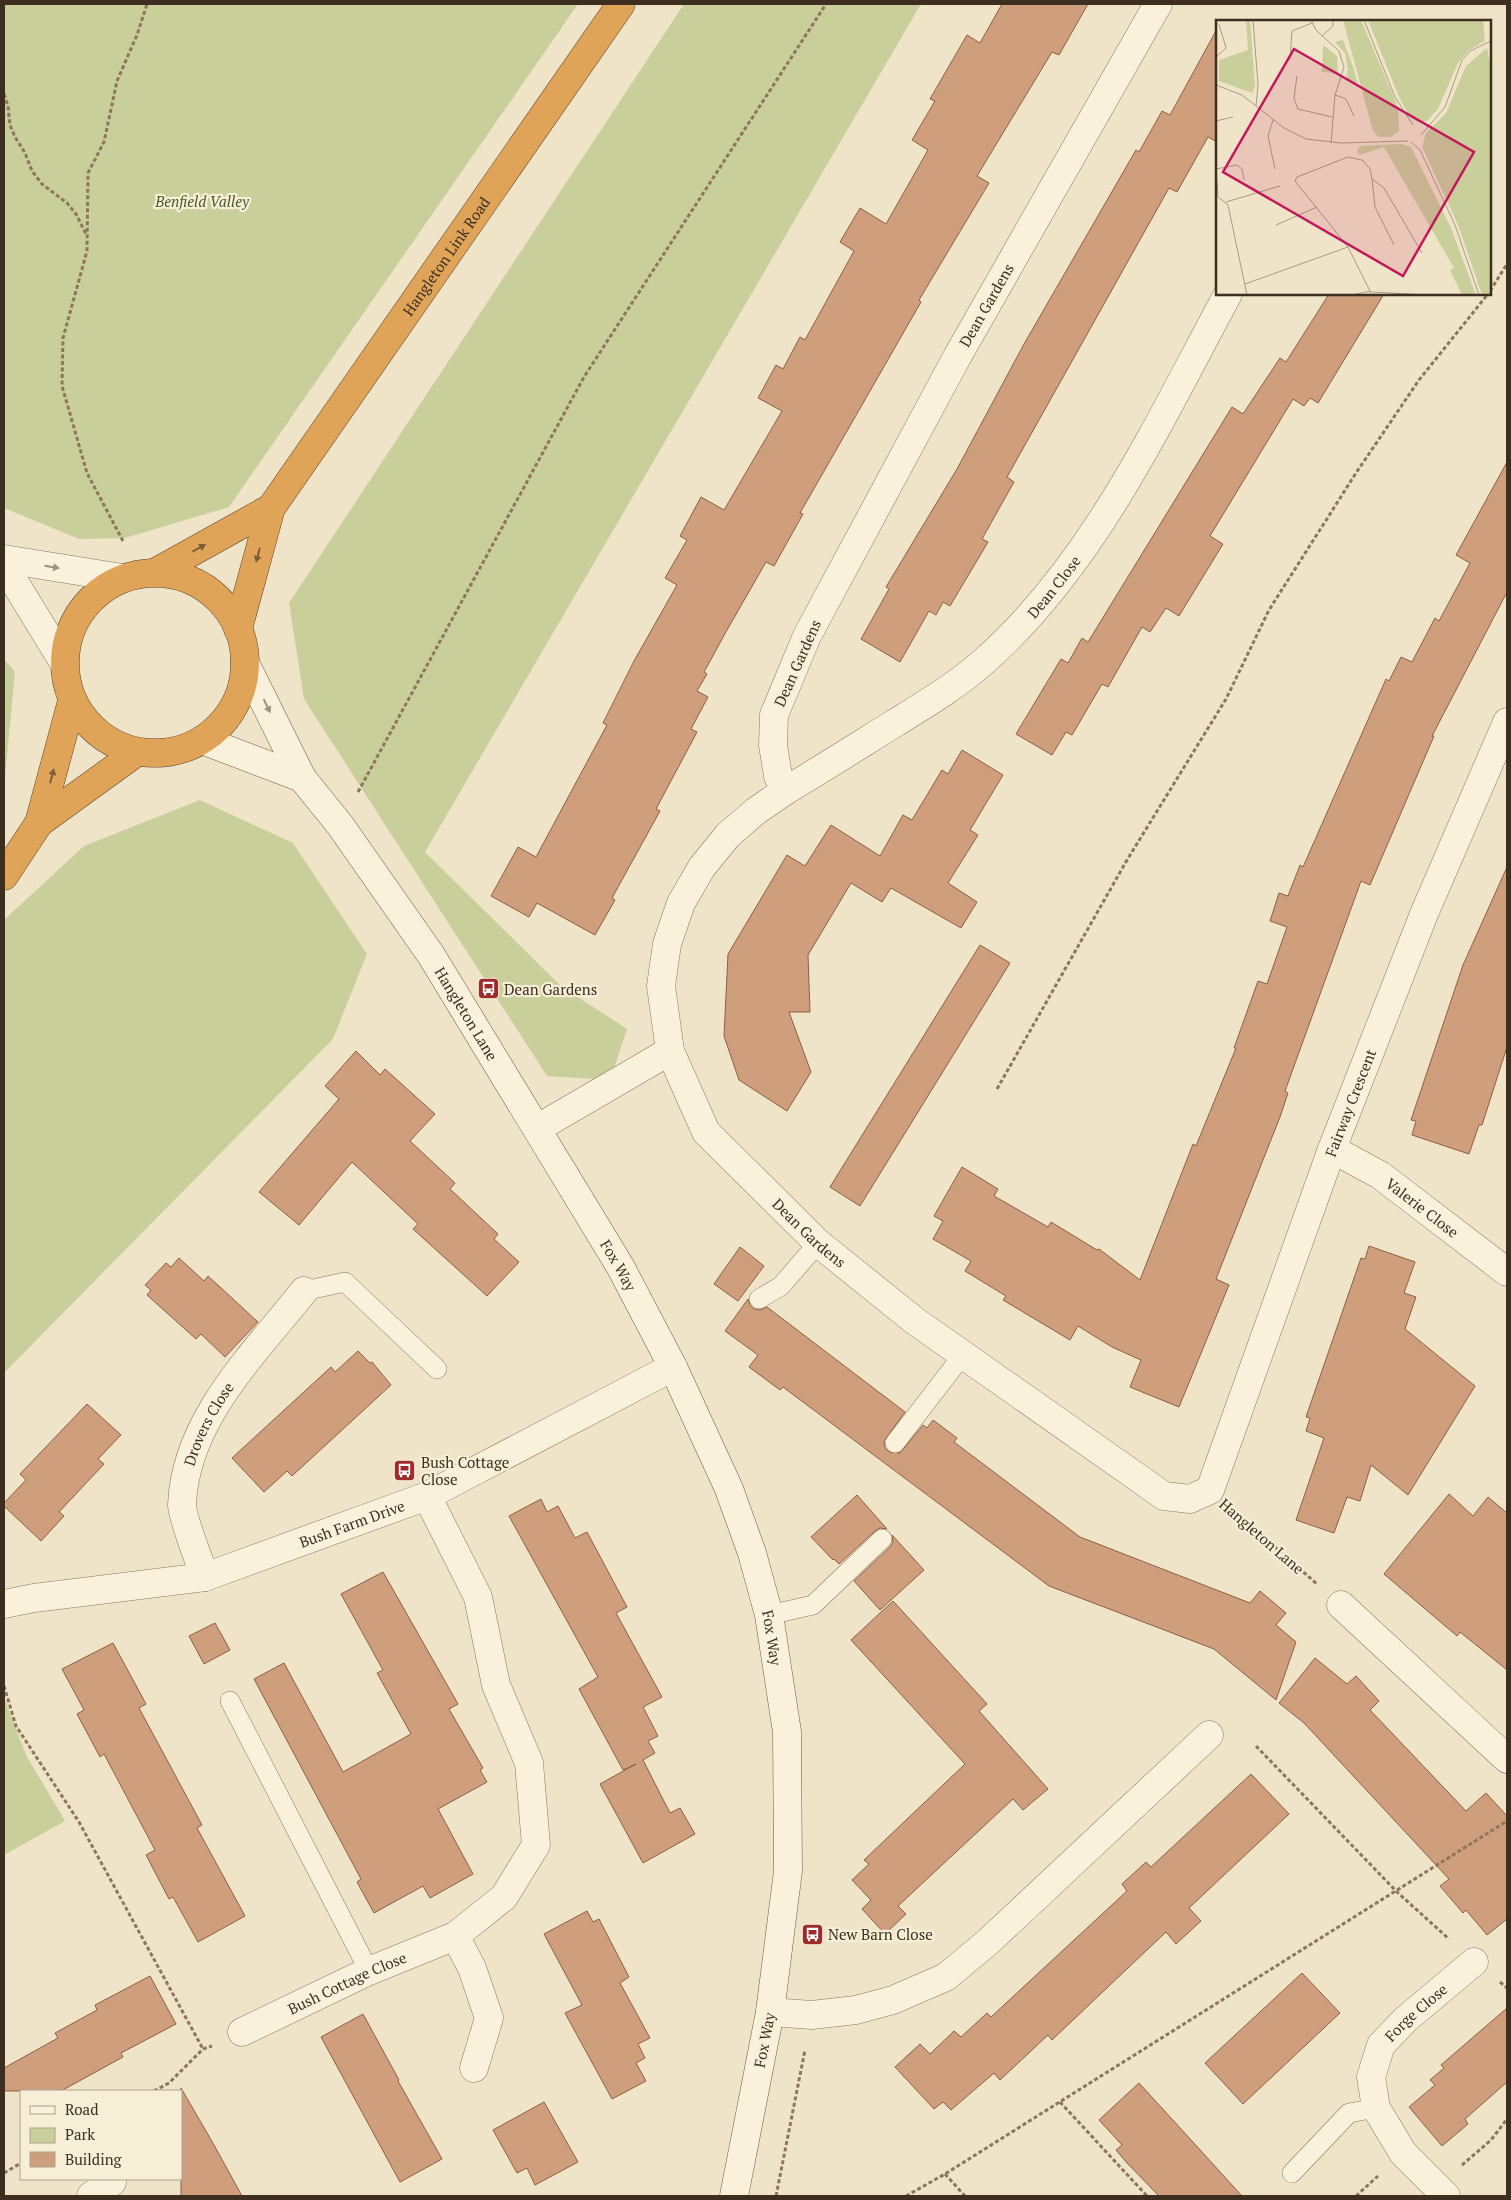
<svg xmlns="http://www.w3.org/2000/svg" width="1511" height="2200" font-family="'PT Serif',serif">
	<rect width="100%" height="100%" fill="#f0e4c8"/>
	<g fill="#c9cf9b">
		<path d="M 4,4 L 578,4 L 229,507 L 125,538 L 79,539 L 4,508 Z"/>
		<path d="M 684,4 L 921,4 L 425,852 L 561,986 L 627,1029 L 610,1080 L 547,1076 L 304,699 L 289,603 Z"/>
		<path d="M 4,659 L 15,672 L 4,788 Z"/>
		<path d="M 200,800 L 293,843 L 367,954 L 333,1039 L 4,1373 L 4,920 L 84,846 Z"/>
		<path d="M 4,1697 L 26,1755 L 65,1821 L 4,1855 Z"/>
	</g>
	<g fill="#cf9f7d" stroke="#8d5f41">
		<path d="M 1002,4 L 1088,4 L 1059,55 L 1052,52 L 977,176 L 989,183 L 919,300 L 921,302 L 800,513 L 803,514 L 774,566 L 766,562 L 727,630 L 704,672 L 707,674 L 697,691 L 708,697 L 691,729 L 697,732 L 656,809 L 660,811 L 612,898 L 615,900 L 595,935 L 537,903 L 529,917 L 491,896 L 518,847 L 536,857 L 607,725 L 603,723 L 634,661 L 677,585 L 665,578 L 687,540 L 680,536 L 701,497 L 724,510 L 782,411 L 758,398 L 776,365 L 783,369 L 800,337 L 805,340 L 854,251 L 840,242 L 860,208 L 886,224 L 928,150 L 912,140 L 935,101 L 930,99 L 967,35 L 980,43 Z"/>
		<path d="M 1217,29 L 1217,142 L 1208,137 L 1177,192 L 1169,188 L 1007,477 L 1014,482 L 982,539 L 988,542 L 950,606 L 943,602 L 936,615 L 929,611 L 900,662 L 861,639 L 889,589 L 886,587 L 957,469 L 1024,344 L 1136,150 L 1139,152 L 1162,111 L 1170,115 Z"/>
		<path d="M 1329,294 L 1384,294 L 1318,403 L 1310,398 L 1304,406 L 1293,399 L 1210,536 L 1223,544 L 1179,616 L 1166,608 L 1150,632 L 1142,627 L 1108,687 L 1102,684 L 1072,735 L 1066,732 L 1052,755 L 1016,734 L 1061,659 L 1068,663 L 1082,638 L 1088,642 L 1232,407 L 1243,414 L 1280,358 L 1286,362 Z"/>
		<path d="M 1507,462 L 1507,592 L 1432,736 L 1434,736 L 1370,885 L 1361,881 L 1285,1091 L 1288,1093 L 1280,1117 L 1216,1279 L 1229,1285 L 1179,1407 L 1130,1387 L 1141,1360 L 1112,1347 L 1078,1326 L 1070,1340 L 1003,1300 L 1006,1296 L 965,1271 L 971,1261 L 933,1239 L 943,1221 L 934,1216 L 962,1167 L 998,1189 L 994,1196 L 1048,1227 L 1051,1222 L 1097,1250 L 1099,1249 L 1140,1280 L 1193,1144 L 1196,1146 L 1236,1048 L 1234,1048 L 1258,981 L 1267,984 L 1287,927 L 1270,921 L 1279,893 L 1288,896 L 1300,865 L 1303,867 L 1386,679 L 1389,681 L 1401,657 L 1412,662 L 1435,618 L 1439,621 L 1470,563 L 1456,555 Z"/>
		<path d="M 962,750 L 1003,775 L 970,830 L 978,835 L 948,883 L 977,902 L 961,928 L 891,888 L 882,902 L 851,883 L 808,955 L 810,1012 L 789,1012 L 811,1072 L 787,1111 L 739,1080 L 724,1036 L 728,954 L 787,855 L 805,866 L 831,825 L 880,856 L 903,815 L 912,820 L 942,770 L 948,774 Z"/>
		<path d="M 1507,867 L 1507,1047 L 1482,1125 L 1479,1125 L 1469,1154 L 1412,1135 L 1416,1121 L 1411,1120 L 1463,965 Z"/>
		<path d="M 980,945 L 1010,963 L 860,1206 L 830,1187 Z"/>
		<path d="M 356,1051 L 380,1075 L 385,1069 L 435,1114 L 410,1141 L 455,1183 L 450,1189 L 498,1234 L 494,1239 L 519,1262 L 487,1296 L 413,1229 L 418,1224 L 352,1162 L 299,1225 L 259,1192 L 339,1099 L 325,1086 Z"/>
		<path d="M 1369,1246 L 1415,1262 L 1404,1293 L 1416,1297 L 1405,1329 L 1475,1386 L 1408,1495 L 1371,1465 L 1360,1501 L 1347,1497 L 1334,1533 L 1296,1520 L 1324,1438 L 1306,1431 L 1310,1418 L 1306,1417 L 1361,1258 L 1365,1259 Z"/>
		<path d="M 740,1247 L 764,1266 L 738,1301 L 714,1284 Z"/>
		<path d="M 179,1258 L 204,1281 L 208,1276 L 258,1322 L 225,1357 L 201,1334 L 196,1339 L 147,1295 L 151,1290 L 145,1285 L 166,1263 L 171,1267 Z"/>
		<path d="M 748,1299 L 750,1305 L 754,1309 L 760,1310 L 767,1307 L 905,1412 L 884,1441 L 885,1448 L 889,1452 L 900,1453 L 923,1425 L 927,1428 L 933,1420 L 957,1438 L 954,1442 L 1080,1537 L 1250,1603 L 1260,1591 L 1286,1613 L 1276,1625 L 1296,1642 L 1276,1700 L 1214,1649 L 1049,1586 L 783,1387 L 780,1390 L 749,1367 L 758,1355 L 725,1331 Z"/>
		<path d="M 358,1351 L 370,1363 L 372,1362 L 391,1385 L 292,1476 L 287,1471 L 264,1492 L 232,1458 L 331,1367 L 335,1372 Z"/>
		<path d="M 87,1404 L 121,1435 L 98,1459 L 104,1464 L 59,1512 L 64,1516 L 41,1541 L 4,1506 L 4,1503 L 26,1480 L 20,1474 Z"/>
		<path d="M 1449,1494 L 1473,1516 L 1488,1497 L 1507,1513 L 1507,1670 L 1460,1632 L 1457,1636 L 1384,1574 Z"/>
		<path d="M 857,1495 L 887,1529 L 880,1528 L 875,1531 L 839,1564 L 834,1559 L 833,1560 L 811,1537 Z"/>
		<path d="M 541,1499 L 547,1512 L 558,1506 L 575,1538 L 587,1532 L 627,1607 L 616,1613 L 662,1697 L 643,1707 L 658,1736 L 648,1741 L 655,1753 L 643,1760 L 670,1813 L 680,1808 L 695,1834 L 643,1863 L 600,1784 L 636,1764 L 623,1770 L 579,1689 L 598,1677 L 509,1516 Z"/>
		<path d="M 892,1535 L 924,1570 L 880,1610 L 854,1581 L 890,1547 L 893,1542 Z"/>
		<path d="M 383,1572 L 458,1704 L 449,1709 L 483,1768 L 480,1770 L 487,1782 L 438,1809 L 473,1874 L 430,1898 L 423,1886 L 374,1913 L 357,1882 L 361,1879 L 254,1679 L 284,1663 L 343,1772 L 411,1734 L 377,1673 L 383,1670 L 341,1594 Z"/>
		<path d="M 893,1601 L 987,1704 L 979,1711 L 1048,1789 L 1023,1810 L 1013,1799 L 898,1906 L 906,1914 L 885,1934 L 862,1909 L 871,1900 L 852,1880 L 869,1864 L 864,1860 L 965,1764 L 851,1640 Z"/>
		<path d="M 215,1623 L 230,1650 L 204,1664 L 189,1636 Z"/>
		<path d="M 113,1643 L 146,1704 L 139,1708 L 202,1825 L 197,1828 L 245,1916 L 198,1942 L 173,1897 L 169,1899 L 146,1855 L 155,1850 L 104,1754 L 100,1757 L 77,1714 L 84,1710 L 62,1669 Z"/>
		<path d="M 1315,1658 L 1347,1684 L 1356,1676 L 1379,1701 L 1370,1710 L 1466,1811 L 1486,1793 L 1507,1816 L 1507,1919 L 1487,1935 L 1466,1910 L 1463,1913 L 1440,1886 L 1449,1879 L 1304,1723 L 1279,1703 Z"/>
		<path d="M 1251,1774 L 1289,1814 L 1189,1908 L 1201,1921 L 1176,1944 L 1166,1932 L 1052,2040 L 1048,2035 L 1000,2080 L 994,2073 L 951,2110 L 943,2102 L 934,2109 L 895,2067 L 920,2044 L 930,2054 L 954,2031 L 961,2037 L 987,2013 L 991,2017 L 1127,1891 L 1122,1884 L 1146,1862 L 1151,1867 Z"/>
		<path d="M 587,1911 L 593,1922 L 599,1919 L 629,1977 L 620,1983 L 650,2038 L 638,2044 L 645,2058 L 636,2063 L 646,2081 L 612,2099 L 565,2013 L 582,2005 L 544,1934 Z"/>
		<path d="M 1302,1973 L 1340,2013 L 1243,2104 L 1205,2063 Z"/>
		<path d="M 150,1976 L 176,2024 L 121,2053 L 123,2057 L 61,2091 L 4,2091 L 4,2068 L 58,2038 L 55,2033 L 97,2010 L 95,2005 Z"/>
		<path d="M 1507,2008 L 1507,2082 L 1465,2119 L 1468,2124 L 1442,2146 L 1409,2107 L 1435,2085 L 1430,2080 L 1444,2068 L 1441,2065 Z"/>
		<path d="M 363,2014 L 399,2080 L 398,2081 L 442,2159 L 400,2182 L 321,2037 Z"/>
		<path d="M 1139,2083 L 1171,2118 L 1242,2196 L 1159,2196 L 1127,2163 L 1116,2150 L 1122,2145 L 1099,2120 Z"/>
		<path d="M 181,2088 L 214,2145 L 242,2196 L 181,2196 Z"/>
		<path d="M 544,2102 L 578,2162 L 535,2185 L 527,2168 L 517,2173 L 493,2130 Z"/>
	</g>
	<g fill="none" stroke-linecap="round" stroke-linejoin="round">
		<defs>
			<g id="lane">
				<path d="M 304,1291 L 345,1282 L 437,1369"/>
				<path d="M 759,1299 L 781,1286 L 818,1243"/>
				<path d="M 895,1443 L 962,1356"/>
				<path d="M 769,1615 L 813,1605 L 882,1539"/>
				<path d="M 230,1701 L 369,1971"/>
				<path d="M 1292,2173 L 1349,2113 L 1376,2108"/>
			</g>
			<g id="street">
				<path id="s1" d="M 1158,4 L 957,357 L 807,636 L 774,715 L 773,745 L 778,776 L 785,791 L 756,811 L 728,835 L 702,867 L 681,903 L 667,944 L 661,986 L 670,1051 L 706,1132 L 818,1243 L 915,1321 L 1164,1496 L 1190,1499 L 1210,1490 L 1332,1149 L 1424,914 L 1507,722"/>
				<path d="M 4,559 L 122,578"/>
				<path d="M 4,565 L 64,663"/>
				<path id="s2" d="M 785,791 C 822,769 858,746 895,723 C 924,705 956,686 982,663 C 1094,565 1158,423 1228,294"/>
				<path d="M 538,1128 L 670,1051"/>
				<path id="s3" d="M 1332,1149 L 1380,1175 L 1507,1272"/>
				<path id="s4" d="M 205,1577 C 200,1563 182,1517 182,1505 C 185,1420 254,1354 304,1291"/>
				<path id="s5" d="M 4,1604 L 34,1598 L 205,1577 L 427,1496 L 673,1367"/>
				<path d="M 1341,1605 L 1507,1759"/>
				<path d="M 455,1936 L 472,1968 L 489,2018 L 474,2068"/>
				<path d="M 770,2012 L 812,2015 L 856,2010 L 893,2000 L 946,1977 L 989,1941 L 1209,1735"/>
				<path id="s6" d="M 242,2032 L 369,1971 L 455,1936 L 504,1897 L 536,1845 L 529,1763 L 496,1685 L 478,1597 L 427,1496"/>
				<path d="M 91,2196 L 112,2182"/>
				<path id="s7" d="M 1446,2196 L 1403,2153 L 1376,2108 L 1371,2077 L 1381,2045 L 1406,2019 L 1474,1962"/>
			</g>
			<g id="secondary">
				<path id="s8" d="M 245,663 L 302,778 L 340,825 L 431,955 L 620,1266 L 673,1367 L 729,1489 L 752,1553 L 769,1615 L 787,1732 L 788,1871 L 770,2012 L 734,2196"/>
				<path d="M 202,740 L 302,778"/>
			</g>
			<g id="highway">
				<path d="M 156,572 L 271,508"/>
				<circle cx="155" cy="663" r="90"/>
				<path id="s9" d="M 238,629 L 271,508 L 621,4"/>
				<path d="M 39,823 L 137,752"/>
				<path d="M 4,876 L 39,823 L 72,701"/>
			</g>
		</defs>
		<use href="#lane" stroke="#8d765c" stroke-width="20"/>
		<use href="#street" stroke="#8d765c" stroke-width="29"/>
		<use href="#secondary" stroke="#6f573f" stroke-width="29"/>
		<use href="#highway" stroke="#5b4430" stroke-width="29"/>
		<g stroke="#8d765c" stroke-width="3" stroke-dasharray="4 2.5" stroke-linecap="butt">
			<path d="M 4,94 L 8,106 L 10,125 L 15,137 L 25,153 L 32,171 L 42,184 L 67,203 L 76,214 L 86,234"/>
			<path d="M 1490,291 L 1507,264"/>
			<path d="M 123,541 L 87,473 L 62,386 L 63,338 L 87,251 L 88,173 L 104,142 L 117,81 L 137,35 L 147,4"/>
			<path d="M 358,792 L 584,377 L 826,4"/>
			<path d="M 997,1089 L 1127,860 L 1226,699 L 1269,610 L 1356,473 L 1419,380 L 1488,294"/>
			<path d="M 1235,1512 L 1317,1584"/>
			<path d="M 4,1686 L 16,1726 L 79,1822 L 203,2049"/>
			<path d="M 1256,1746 L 1397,1892 L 1449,1939"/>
			<path d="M 1500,1982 L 1507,1988"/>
			<path d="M 154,2091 L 169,2083 L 203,2049 L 212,2046"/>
			<path d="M 1060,2102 L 1147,2196"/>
			<path d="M 1462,2165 L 1491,2140 L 1507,2119"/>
			<path d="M 4,2173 L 21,2163"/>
			<path d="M 945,2174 L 965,2196"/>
			<path d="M 776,2196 L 805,2050"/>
			<path d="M 906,2196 L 945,2174 L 1507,1821"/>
			<path d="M 1356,2196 L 1378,2176"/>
		</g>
		<use href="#lane" stroke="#faf1dc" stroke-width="19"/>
		<use href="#street" stroke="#faf1dc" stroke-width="28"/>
		<use href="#secondary" stroke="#faf1dc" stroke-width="28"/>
		<use href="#highway" stroke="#e0a458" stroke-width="28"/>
	</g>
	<defs><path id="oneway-solid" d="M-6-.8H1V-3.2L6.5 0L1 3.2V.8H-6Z" transform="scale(1.25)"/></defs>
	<g fill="#7e5d36">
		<use href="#oneway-solid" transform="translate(199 548) rotate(-29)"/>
		<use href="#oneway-solid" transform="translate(258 555) rotate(105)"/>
		<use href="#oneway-solid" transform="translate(52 776) rotate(-75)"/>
	</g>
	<g fill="#9c907e">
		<use href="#oneway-solid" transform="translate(52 567) rotate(9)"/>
		<use href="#oneway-solid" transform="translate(267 706) rotate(64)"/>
	</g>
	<defs>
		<symbol id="bus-square" viewBox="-11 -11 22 22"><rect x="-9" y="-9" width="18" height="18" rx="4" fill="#9e2a2b" stroke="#f7eed8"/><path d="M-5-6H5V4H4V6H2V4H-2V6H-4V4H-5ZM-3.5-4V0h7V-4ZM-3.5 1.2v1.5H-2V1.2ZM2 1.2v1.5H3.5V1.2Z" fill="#fff"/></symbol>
	</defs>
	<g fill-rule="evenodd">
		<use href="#bus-square" x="476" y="976" width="25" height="25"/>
		<use href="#bus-square" x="392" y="1458" width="25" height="25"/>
		<use href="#bus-square" x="800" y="1922" width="25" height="25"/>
	</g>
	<g text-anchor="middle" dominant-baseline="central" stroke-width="4.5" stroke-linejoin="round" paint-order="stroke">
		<g font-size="15" font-style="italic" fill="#4d5a26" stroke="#f7eed8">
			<text x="202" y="201">Benfield Valley</text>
		</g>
		<g font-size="15" fill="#3d2e20" stroke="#f7eed8">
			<text stroke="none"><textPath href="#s9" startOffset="432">Hangleton Link Road</textPath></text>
			<text transform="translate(986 305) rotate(-60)">Dean Gardens</text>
			<text stroke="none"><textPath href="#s2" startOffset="340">Dean Close</textPath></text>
			<text transform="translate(797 663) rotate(-66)">Dean Gardens</text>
			<text stroke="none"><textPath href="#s8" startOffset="416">Hangleton Lane</textPath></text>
			<text stroke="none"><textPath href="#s1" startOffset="2328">Fairway Crescent</textPath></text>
			<text stroke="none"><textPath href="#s3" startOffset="108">Valerie Close</textPath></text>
			<text stroke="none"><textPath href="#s1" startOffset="1426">Dean Gardens</textPath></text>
			<text stroke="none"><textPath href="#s8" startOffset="710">Fox Way</textPath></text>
			<text stroke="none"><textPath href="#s4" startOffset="162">Drovers Close</textPath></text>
			<text stroke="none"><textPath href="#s5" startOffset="359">Bush Farm Drive</textPath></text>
			<text transform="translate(1262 1536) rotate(41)">Hangleton Lane</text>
			<text stroke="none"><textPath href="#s8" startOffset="1115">Fox Way</textPath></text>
			<text stroke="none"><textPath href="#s6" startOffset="116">Bush Cottage Close</textPath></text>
			<text stroke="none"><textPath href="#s7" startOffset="226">Forge Close</textPath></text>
			<text transform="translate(764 2040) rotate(-79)">Fox Way</text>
		</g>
		<g font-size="15" fill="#3d2e20" stroke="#f7eed8" text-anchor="start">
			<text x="504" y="989">Dean Gardens</text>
			<text x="421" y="1462">Bush Cottage<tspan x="421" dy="17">Close</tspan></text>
			<text x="828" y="1934">New Barn Close</text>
		</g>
	</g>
	<g transform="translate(1216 20)">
		<rect width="275" height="275" fill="#f0e4c8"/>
		<path d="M 30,0 L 34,0 L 39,67 L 36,73 L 3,61 L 3,40 L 32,30 ZM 127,0 L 145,0 L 182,87 L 183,111 L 175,117 L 163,117 L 157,111 ZM 152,0 L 267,0 L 269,21 L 253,30 L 242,43 L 222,89 L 211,101 L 202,102 L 193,96 L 183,77 ZM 127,20 L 136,44 L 142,64 L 130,60 L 132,50 L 129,33 L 119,22 ZM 107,25 L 121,36 L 122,53 L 106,52 ZM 271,28 L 275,49 L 275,275 L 266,275 L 242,205 L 206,127 L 210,113 L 230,93 L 250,46 ZM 186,124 L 195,127 L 235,208 L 260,275 L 246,275 L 234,250 L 238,248 L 168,127 L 144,135 L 141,131 L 144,126 Z" fill="#c9cf9b"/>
		<path fill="none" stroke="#a89b85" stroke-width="1" d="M 37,0 L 42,65 L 40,86M 95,0 L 100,10 L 123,31 L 128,47 L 119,75 L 115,123M 148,0 L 179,77 L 197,105M 106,16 L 117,6 L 117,0M 0,37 L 10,28 L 3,4M 74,39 L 76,11 L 96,3M 81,56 L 78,78 L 82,89 L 116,97M 0,65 L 26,75 L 68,108 L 90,119 L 125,123 L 192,121M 119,75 L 130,79 L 138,96M 57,100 L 52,116 L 59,149M 0,101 L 17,97M 205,115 L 229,87 L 246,40 L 254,31 L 275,21M 195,122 L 204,130 L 239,205 L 263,275M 0,149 L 21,145 L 26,149 L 28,160M 0,152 L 2,175M 156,159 L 159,187 L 178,225M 0,175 L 12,185 L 31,275M 10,182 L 64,166M 60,205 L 101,187M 29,264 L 132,227M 156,272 L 212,275M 136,275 L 155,271M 156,275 L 132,227 L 79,161 L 81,157 L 132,137 L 146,140 L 154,149 L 156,159 L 168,168 L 206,233"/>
		<path fill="#c2185b" fill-opacity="0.15" stroke="#c2185b" stroke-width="2.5" d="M 78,29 L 258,132 L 187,256 L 7,152 Z"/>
		<rect width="275" height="275" fill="none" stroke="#3d2e20" stroke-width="2.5"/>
	</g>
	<rect width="1511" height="2200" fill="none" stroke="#3d2e20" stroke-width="10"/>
	<rect x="20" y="2090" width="162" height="90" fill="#f7eed8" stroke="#ada18e"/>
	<rect x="30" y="2106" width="25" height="8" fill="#faf1dc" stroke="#ada18e"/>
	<text x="65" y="2115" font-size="15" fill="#3d2e20">Road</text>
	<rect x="30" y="2128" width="25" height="15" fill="#c9cf9b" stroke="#ada18e"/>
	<text x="65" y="2140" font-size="15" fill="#3d2e20">Park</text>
	<rect x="30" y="2152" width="25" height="15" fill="#cf9f7d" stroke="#ada18e"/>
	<text x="65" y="2165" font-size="15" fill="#3d2e20">Building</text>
</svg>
